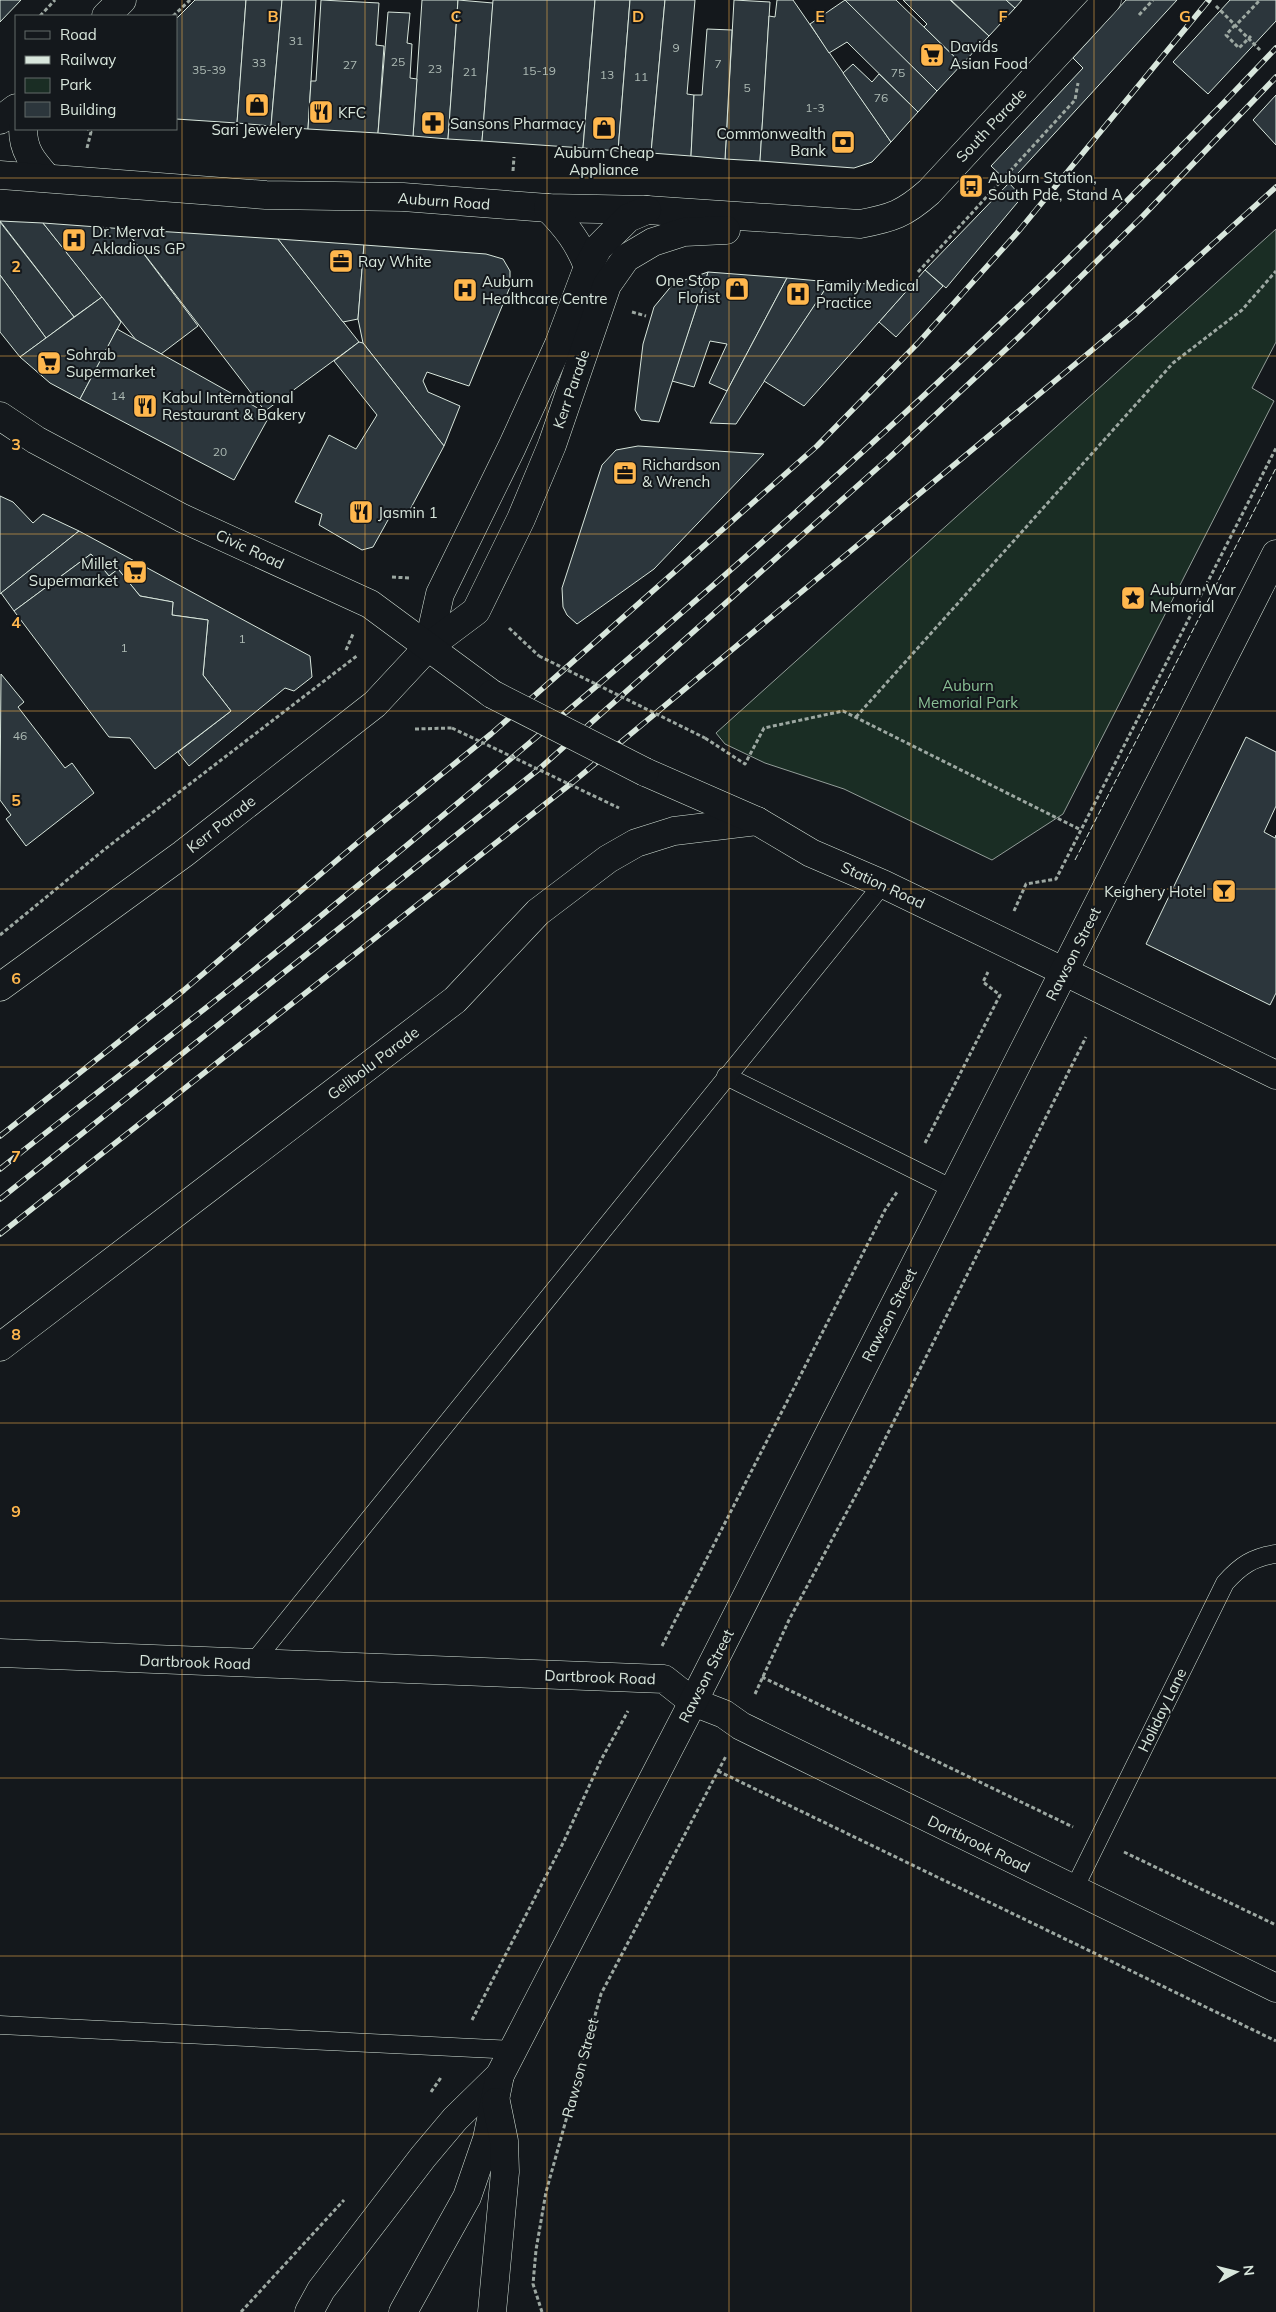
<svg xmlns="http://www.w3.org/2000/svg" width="1276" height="2312" font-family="Mulish,sans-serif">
	<rect width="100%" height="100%" fill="#14181c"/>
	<path fill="#1a2d24" stroke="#939e99" d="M 1276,229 L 1276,342 L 1252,388 L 1274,401 L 1063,814 L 992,860 L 844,789 L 765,763 L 725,744 L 716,733 Z"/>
	<g fill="#2c363c" stroke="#d8e6dc">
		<path d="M 0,0 L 21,0 L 0,22 Z"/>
		<path d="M 195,0 L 246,0 L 237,123 L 176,119 L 176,19 Z"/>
		<path d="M 246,0 L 282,0 L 271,126 L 237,123 Z"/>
		<path d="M 282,0 L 316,0 L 308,129 L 271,126 Z"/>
		<path d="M 321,0 L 379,3 L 376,45 L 384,46 L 378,133 L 308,129 L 311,81 L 316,81 Z"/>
		<path d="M 422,0 L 458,0 L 448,139 L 413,136 Z"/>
		<path d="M 458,0 L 493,3 L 482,141 L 448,139 Z"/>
		<path d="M 493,0 L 595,0 L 583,148 L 482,141 Z"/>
		<path d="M 595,0 L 630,0 L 618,151 L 583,148 Z"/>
		<path d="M 630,0 L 665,0 L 651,153 L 618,151 Z"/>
		<path d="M 665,0 L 695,0 L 687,94 L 694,95 L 691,156 L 651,153 Z"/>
		<path d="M 734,0 L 770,2 L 760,161 L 725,159 Z"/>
		<path d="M 777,0 L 793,0 L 891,142 L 872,162 L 854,168 L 760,161 L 769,16 L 775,17 Z"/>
		<path d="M 844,0 L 896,0 L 962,64 L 937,91 Z"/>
		<path d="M 845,0 L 937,91 L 918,112 L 847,42 L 829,53 L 810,24 Z"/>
		<path d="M 903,0 L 950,0 L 989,36 L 962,64 L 924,27 L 927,24 Z"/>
		<path d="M 951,0 L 1006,0 L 1015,8 L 989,36 Z"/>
		<path d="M 1006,0 L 1022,0 L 1015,8 Z"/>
		<path d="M 1126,0 L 1177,0 L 1009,183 L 991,166 L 1083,68 L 1073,58 Z"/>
		<path d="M 1230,0 L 1276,0 L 1276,21 L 1208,94 L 1173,62 Z"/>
		<path d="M 388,12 L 410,13 L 407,43 L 412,44 L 410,78 L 417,79 L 413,136 L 378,133 Z"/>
		<path d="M 707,29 L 732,30 L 725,159 L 691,156 L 694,95 L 702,95 Z"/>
		<path d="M 853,64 L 872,82 L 879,74 L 918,112 L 891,142 L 843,73 Z"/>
		<path d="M 1276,95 L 1276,145 L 1253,120 Z"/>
		<path d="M 1009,183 L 1022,197 L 946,288 L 925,270 Z"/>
		<path d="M 0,221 L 43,223 L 102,297 L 74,317 Z"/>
		<path d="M 0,222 L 74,317 L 46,338 L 0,275 Z"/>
		<path d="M 43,223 L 125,229 L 198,326 L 161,354 L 136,340 Z"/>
		<path d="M 125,229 L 278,239 L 359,342 L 265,411 Z"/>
		<path d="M 278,239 L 364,245 L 358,319 L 343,322 Z"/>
		<path d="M 364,245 L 486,254 L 503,259 L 510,271 L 510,287 L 469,386 L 427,372 L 423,381 L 428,392 L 460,406 L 444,446 L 363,343 L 358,319 Z"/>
		<path d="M 925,270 L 943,286 L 896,337 L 879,322 Z"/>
		<path d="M 708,272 L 787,278 L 727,391 L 709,383 L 727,344 L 710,341 L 694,387 L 672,381 Z"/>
		<path d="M 708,272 L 659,422 L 641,420 L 635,410 L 643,344 L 654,307 L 673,284 Z"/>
		<path d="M 0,275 L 46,338 L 20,357 L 0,332 Z"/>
		<path d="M 787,278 L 830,282 L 736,424 L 710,423 Z"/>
		<path d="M 830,282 L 911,286 L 804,406 L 764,381 Z"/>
		<path d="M 102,297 L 121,322 L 80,399 L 50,383 L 20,357 Z"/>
		<path d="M 117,329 L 270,415 L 234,480 L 80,399 Z"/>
		<path d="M 359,342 L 363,343 L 444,446 L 406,517 L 393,511 L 373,547 L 362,550 L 319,525 L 322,514 L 295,502 L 329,435 L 356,449 L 377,415 L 334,361 Z"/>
		<path d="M 638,446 L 764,454 L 654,569 L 577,624 L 567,615 L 563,607 L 562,588 L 602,465 L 616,450 Z"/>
		<path d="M 0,496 L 13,502 L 33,523 L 43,514 L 79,531 L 0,594 Z"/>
		<path d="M 79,531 L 310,656 L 312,677 L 294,691 L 285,688 L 189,766 L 178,752 L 231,711 L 203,675 L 208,620 L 172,615 L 173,602 L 140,596 L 118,569 L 109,576 L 91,554 L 14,611 L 1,593 Z"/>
		<path d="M 91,554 L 109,576 L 118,569 L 140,596 L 173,602 L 172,615 L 208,620 L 203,675 L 231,711 L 155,769 L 130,738 L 109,737 L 14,611 Z"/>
		<path d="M 1,674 L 24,702 L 18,707 L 65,768 L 72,763 L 94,793 L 26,846 L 6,819 L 11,815 L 0,800 Z"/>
		<path d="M 1246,737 L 1276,752 L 1276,806 L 1264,832 L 1275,838 L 1276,835 L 1276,993 L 1270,1005 L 1146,944 Z"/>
	</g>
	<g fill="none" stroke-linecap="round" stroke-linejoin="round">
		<defs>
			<g id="service">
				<path d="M 726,1076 L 953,1189"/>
				<path d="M 252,1664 L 883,884"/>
				<path d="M 1073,1891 L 1225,1583 C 1240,1566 1253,1557 1276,1554"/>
				<path d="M 0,2025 L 513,2050"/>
			</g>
			<g id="minor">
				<path d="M 106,16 L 122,0"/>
				<path d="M 0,120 L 16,108"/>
				<path d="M 23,129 C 23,151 33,162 47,178"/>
				<path d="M 0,175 L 266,195 L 403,197 L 548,208 L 647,210 L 860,224 C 892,218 904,214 929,192 L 1107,0"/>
				<path d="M 548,208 C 566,226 579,243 588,267"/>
				<path d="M 428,647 L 440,594 L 512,447 L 559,344 L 588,267 L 598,248 L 628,218 L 647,210"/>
				<path d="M 1063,971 L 1276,1075"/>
				<path d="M 0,987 L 183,854 L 375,704 L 428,647 L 476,611 L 521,519 L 552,445 L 607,285 L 626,258 L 653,242 L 684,232 L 726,230"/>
				<path d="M 0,1347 L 455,1000 L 538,912 L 608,859 L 636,843 L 674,831 L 757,821"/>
				<path d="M 0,1653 L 664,1679 L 693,1702 L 724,1714 L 741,1726 L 1276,1988"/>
			</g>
			<g id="tertiary">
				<path d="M 0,416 L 36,440 L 182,518 L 370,604 L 492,694"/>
				<path d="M 645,772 L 757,821 L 811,853 L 883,884 L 1063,971"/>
			</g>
			<g id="secondary">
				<path d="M 309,2312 L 321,2290 L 423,2157 L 455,2119 L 500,2075"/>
				<path d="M 403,2312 L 467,2197 L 487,2139 L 500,2075 L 693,1702 L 1276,554"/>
			</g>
			<path id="trunk" d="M 492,2312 L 505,2172 L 504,2141 L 496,2102"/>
		</defs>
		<use href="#service" stroke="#d8e6dc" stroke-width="19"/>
		<use href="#minor" stroke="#d8e6dc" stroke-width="29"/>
		<use href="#tertiary" stroke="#d8e6dc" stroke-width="29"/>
		<use href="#secondary" stroke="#d8e6dc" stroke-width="29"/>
		<use href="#trunk" stroke="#d8e6dc" stroke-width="29"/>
		<g stroke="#9da8a2" stroke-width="3" stroke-dasharray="4 2.5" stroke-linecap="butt">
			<path d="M 1216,6 L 1260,50"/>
			<path d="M 1139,15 L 1153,0"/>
			<path d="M 40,16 L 55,0"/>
			<path d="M 173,16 L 190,0"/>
			<path d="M 1238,23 L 1260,0"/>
			<path d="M 1235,25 L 1226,35 L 1239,48 L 1251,36"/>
			<path d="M 87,148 L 91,132 L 88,129"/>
			<path d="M 513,171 L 514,157"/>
			<path d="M 918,272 L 1075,100 L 1078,83"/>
			<path d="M 632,312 L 646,316"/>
			<path d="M 392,577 L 409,578"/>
			<path d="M 509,628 L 539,656"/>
			<path d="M 346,650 L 353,634"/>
			<path d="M 856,717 L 1173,363 L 1242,310 L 1276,271"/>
			<path d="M 415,729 L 452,728"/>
			<path d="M 705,738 L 745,764 L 764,728 L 843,711 L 1081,830"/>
			<path d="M 1014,911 L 1026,884 L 1056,879 L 1276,448"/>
			<path d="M 0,935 L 105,849 L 358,655"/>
			<path d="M 925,1143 L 1000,995 L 983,982 L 988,972"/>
			<path d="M 662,1646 L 885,1210 L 897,1192"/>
			<path d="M 762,1677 L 1073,1827"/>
			<path d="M 755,1694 L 789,1620 L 873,1463 L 1086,1037"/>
			<path d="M 718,1771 L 1276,2041"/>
			<path d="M 1124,1852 L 1276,1925"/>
			<path d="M 472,2020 L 564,1841 L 601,1760 L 628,1711"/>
			<path d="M 431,2092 L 442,2076"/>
			<path d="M 241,2312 L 344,2200"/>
			<path d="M 542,2312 L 533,2284 L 536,2250 L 546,2192 L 601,1994 L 726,1756"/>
		</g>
		<use href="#service" stroke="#14181c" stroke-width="18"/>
		<use href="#minor" stroke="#14181c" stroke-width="28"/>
		<use href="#tertiary" stroke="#14181c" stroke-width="28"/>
		<use href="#secondary" stroke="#14181c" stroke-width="28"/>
		<use href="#trunk" stroke="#14181c" stroke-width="28"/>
		<defs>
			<g id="rail">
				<path d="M 0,1136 L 184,990 L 362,839 L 491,734 L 817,446 L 918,343 L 1017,233 L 1209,0"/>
				<path d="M 0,1169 C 107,1084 216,1002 322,915 C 655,643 980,361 1276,48"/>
				<path d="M 0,1199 L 539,769 L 890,457 L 1019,337 L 1141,218 L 1276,77"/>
				<path d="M 0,1234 L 573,782 L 1133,316 L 1276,187"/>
			</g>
		</defs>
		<use href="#rail" stroke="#d8e6dc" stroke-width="5.5"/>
		<use href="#rail" stroke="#14181c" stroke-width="4" stroke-dasharray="11" stroke-linecap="butt"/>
		<defs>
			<path id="tertiary-bridge" d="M 492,694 L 645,772"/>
		</defs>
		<use href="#tertiary-bridge" stroke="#d8e6dc" stroke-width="29" stroke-linecap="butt"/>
		<g stroke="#9da8a2" stroke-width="3" stroke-dasharray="4 2.5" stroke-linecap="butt">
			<path d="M 539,656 L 705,738"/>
			<path d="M 452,728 L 619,808"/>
		</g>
		<use href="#tertiary-bridge" stroke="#14181c" stroke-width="28"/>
		<path stroke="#d8e6dc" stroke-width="1" stroke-dasharray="6 2.5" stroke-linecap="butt" d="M 1075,860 L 1276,468"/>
	</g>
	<path fill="none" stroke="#ffb74d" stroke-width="1" stroke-opacity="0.55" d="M 182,0 L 182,2312M 365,0 L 365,2312M 547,0 L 547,2312M 729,0 L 729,2312M 911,0 L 911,2312M 1094,0 L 1094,2312M 0,178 L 1276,178M 0,356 L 1276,356M 0,534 L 1276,534M 0,711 L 1276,711M 0,889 L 1276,889M 0,1067 L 1276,1067M 0,1245 L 1276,1245M 0,1423 L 1276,1423M 0,1601 L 1276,1601M 0,1778 L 1276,1778M 0,1956 L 1276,1956M 0,2134 L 1276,2134"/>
	<defs>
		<symbol id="supermarket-square" viewBox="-11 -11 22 22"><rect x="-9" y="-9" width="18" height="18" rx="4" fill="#ffb74d" stroke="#14181c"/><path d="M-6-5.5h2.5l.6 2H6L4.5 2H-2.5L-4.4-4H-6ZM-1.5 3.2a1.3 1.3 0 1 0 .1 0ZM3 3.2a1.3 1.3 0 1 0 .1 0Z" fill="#111"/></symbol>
		<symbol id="shop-square" viewBox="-11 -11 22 22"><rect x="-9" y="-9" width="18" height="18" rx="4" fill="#ffb74d" stroke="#14181c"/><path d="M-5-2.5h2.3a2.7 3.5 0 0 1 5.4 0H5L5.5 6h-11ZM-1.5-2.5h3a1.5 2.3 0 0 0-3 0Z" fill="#111"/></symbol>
		<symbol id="restaurant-square" viewBox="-11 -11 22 22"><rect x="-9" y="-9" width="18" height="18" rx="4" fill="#ffb74d" stroke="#14181c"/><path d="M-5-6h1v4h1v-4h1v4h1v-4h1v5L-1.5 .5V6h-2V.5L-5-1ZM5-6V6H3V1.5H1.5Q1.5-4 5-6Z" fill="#111"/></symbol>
		<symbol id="pharmacy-square" viewBox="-11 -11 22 22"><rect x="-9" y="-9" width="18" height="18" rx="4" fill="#ffb74d" stroke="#14181c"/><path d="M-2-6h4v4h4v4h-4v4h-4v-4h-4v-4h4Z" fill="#111"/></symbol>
		<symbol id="bank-square" viewBox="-11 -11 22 22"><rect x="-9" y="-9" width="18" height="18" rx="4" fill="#ffb74d" stroke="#14181c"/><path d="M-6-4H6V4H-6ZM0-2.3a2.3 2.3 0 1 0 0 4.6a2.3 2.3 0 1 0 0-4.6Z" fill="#111"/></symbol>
		<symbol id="bus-square" viewBox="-11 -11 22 22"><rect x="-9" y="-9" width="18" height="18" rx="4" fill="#ffb74d" stroke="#14181c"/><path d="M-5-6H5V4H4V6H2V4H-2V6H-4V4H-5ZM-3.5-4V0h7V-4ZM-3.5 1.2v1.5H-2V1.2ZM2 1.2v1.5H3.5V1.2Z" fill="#111"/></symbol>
		<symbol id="hospital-square" viewBox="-11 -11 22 22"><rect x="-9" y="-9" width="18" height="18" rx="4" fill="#ffb74d" stroke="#14181c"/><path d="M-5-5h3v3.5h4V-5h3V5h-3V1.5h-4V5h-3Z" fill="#111"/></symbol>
		<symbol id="office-square" viewBox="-11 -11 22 22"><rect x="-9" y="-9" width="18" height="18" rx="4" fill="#ffb74d" stroke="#14181c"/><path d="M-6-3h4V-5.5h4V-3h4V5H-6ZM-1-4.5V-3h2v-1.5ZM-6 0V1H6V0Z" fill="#111"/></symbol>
		<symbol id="sight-square" viewBox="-11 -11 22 22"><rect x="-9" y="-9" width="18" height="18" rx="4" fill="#ffb74d" stroke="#14181c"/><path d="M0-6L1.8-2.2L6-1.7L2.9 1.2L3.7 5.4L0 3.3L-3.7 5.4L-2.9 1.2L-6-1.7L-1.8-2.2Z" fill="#111"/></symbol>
		<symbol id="bar-square" viewBox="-11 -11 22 22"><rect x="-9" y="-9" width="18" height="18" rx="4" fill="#ffb74d" stroke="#14181c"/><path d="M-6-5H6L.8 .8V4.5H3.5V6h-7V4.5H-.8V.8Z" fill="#111"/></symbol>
	</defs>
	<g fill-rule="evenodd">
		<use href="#supermarket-square" x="918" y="41" width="28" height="28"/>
		<use href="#shop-square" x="243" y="91" width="28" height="28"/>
		<use href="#restaurant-square" x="307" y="98" width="28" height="28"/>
		<use href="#pharmacy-square" x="419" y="109" width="28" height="28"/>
		<use href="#shop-square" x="590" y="114" width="28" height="28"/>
		<use href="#bank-square" x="829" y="128" width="28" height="28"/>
		<use href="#bus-square" x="957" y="172" width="28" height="28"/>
		<use href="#hospital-square" x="60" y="226" width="28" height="28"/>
		<use href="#office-square" x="327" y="247" width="28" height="28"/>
		<use href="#shop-square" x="723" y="275" width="28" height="28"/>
		<use href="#hospital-square" x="451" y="276" width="28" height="28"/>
		<use href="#hospital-square" x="784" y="280" width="28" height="28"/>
		<use href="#supermarket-square" x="35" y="349" width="28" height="28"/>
		<use href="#restaurant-square" x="131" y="392" width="28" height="28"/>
		<use href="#office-square" x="611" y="459" width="28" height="28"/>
		<use href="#restaurant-square" x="347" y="498" width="28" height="28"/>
		<use href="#supermarket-square" x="121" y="558" width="28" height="28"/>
		<use href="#sight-square" x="1119" y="584" width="28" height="28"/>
		<use href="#bar-square" x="1210" y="877" width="28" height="28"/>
	</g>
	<g text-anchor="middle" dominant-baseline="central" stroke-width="4" stroke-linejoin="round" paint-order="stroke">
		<g font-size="12" fill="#adbab4">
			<text x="296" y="40">31</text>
			<text x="676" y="47">9</text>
			<text x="398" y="61">25</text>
			<text x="259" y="62">33</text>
			<text x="718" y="63">7</text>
			<text x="350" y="64">27</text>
			<text x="435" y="68">23</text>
			<text x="209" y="69">35-39</text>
			<text x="539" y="70">15-19</text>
			<text x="470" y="71">21</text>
			<text x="898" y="72">75</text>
			<text x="607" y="74">13</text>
			<text x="641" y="76">11</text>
			<text x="747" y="87">5</text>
			<text x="881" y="97">76</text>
			<text x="815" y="107">1-3</text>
			<text x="118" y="395">14</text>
			<text x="220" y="451">20</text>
			<text x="242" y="638">1</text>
			<text x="124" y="647">1</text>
			<text x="20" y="735">46</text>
		</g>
		<g font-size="15" fill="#d8e6dc" stroke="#14181c" text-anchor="start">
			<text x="950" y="46">Davids<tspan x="950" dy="17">Asian Food</tspan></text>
			<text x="338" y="112">KFC</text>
			<text x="450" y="123">Sansons Pharmacy</text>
			<text x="257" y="129" text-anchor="middle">Sari Jewelery</text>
			<text x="826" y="133" text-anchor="end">Commonwealth<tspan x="826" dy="17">Bank</tspan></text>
			<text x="604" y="152" text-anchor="middle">Auburn Cheap<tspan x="604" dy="17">Appliance</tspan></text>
			<text x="988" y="177">Auburn Station,<tspan x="988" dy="17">South Pde, Stand A</tspan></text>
			<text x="92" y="231">Dr. Mervat<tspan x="92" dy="17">Akladious GP</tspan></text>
			<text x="358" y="261">Ray White</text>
			<text x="720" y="280" text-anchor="end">One Stop<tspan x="720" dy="17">Florist</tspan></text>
			<text x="482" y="281">Auburn<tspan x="482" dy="17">Healthcare Centre</tspan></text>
			<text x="816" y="285">Family Medical<tspan x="816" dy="17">Practice</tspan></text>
			<text x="66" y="354">Sohrab<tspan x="66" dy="17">Supermarket</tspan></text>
			<text x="162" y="397">Kabul International<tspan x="162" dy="17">Restaurant &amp; Bakery</tspan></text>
			<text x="642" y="464">Richardson<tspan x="642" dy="17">&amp; Wrench</tspan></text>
			<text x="378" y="512">Jasmin 1</text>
			<text x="118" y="563" text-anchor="end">Millet<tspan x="118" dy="17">Supermarket</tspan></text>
			<text x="1150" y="589">Auburn War<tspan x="1150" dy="17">Memorial</tspan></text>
			<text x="1206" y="891" text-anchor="end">Keighery Hotel</text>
		</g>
		<g font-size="15" fill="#d8e6dc" stroke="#14181c">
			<text transform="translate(991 125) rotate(-47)">South Parade</text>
			<text transform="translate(444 201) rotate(4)">Auburn Road</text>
			<text transform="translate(571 389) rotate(-71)">Kerr Parade</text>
			<text transform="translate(250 549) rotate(25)">Civic Road</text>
			<text transform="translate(221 824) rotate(-38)">Kerr Parade</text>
			<text transform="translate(883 885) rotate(25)">Station Road</text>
			<text transform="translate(1073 954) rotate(-63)">Rawson Street</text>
			<text transform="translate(373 1063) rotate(-37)">Gelibolu Parade</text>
			<text transform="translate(889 1315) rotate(-63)">Rawson Street</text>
			<text transform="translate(195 1662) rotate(2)">Dartbrook Road</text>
			<text transform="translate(706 1676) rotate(-63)">Rawson Street</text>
			<text transform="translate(600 1677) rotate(2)">Dartbrook Road</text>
			<text transform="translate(1162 1710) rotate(-64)">Holiday Lane</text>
			<text transform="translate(979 1844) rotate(26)">Dartbrook Road</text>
			<text transform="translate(580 2068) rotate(-75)">Rawson Street</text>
		</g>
		<g font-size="15" fill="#8ac095" stroke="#14181c">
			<text x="968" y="685">Auburn<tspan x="968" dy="17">Memorial Park</tspan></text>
		</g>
	</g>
	<g font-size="16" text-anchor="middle" font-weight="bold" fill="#ffb74d" stroke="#14181c" stroke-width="4" stroke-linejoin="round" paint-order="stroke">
		<text x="273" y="22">B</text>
		<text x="456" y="22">C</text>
		<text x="638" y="22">D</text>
		<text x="820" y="22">E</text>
		<text x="1003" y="22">F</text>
		<text x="1185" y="22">G</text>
		<text x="16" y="272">2</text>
		<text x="16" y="450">3</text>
		<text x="16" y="628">4</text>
		<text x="16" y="806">5</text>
		<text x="16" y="984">6</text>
		<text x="16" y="1162">7</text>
		<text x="16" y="1340">8</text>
		<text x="16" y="1517">9</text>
	</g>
	<rect x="15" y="15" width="162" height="115" fill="#14181c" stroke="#626a69"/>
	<rect x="25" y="31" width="25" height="8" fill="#14181c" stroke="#626a69"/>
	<text x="60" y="40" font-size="15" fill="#d8e6dc">Road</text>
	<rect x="25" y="56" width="25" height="8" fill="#d8e6dc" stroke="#626a69"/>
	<text x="60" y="65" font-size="15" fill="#d8e6dc">Railway</text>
	<rect x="25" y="78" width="25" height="15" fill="#1a2d24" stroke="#626a69"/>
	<text x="60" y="90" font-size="15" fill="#d8e6dc">Park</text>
	<rect x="25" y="102" width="25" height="15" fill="#2c363c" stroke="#626a69"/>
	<text x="60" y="115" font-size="15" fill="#d8e6dc">Building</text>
	<g transform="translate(1236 2272) rotate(83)" stroke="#14181c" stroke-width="4" paint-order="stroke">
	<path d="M0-4L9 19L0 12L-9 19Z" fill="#d8e6dc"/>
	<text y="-8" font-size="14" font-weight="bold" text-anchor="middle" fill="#d8e6dc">N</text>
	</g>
</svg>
